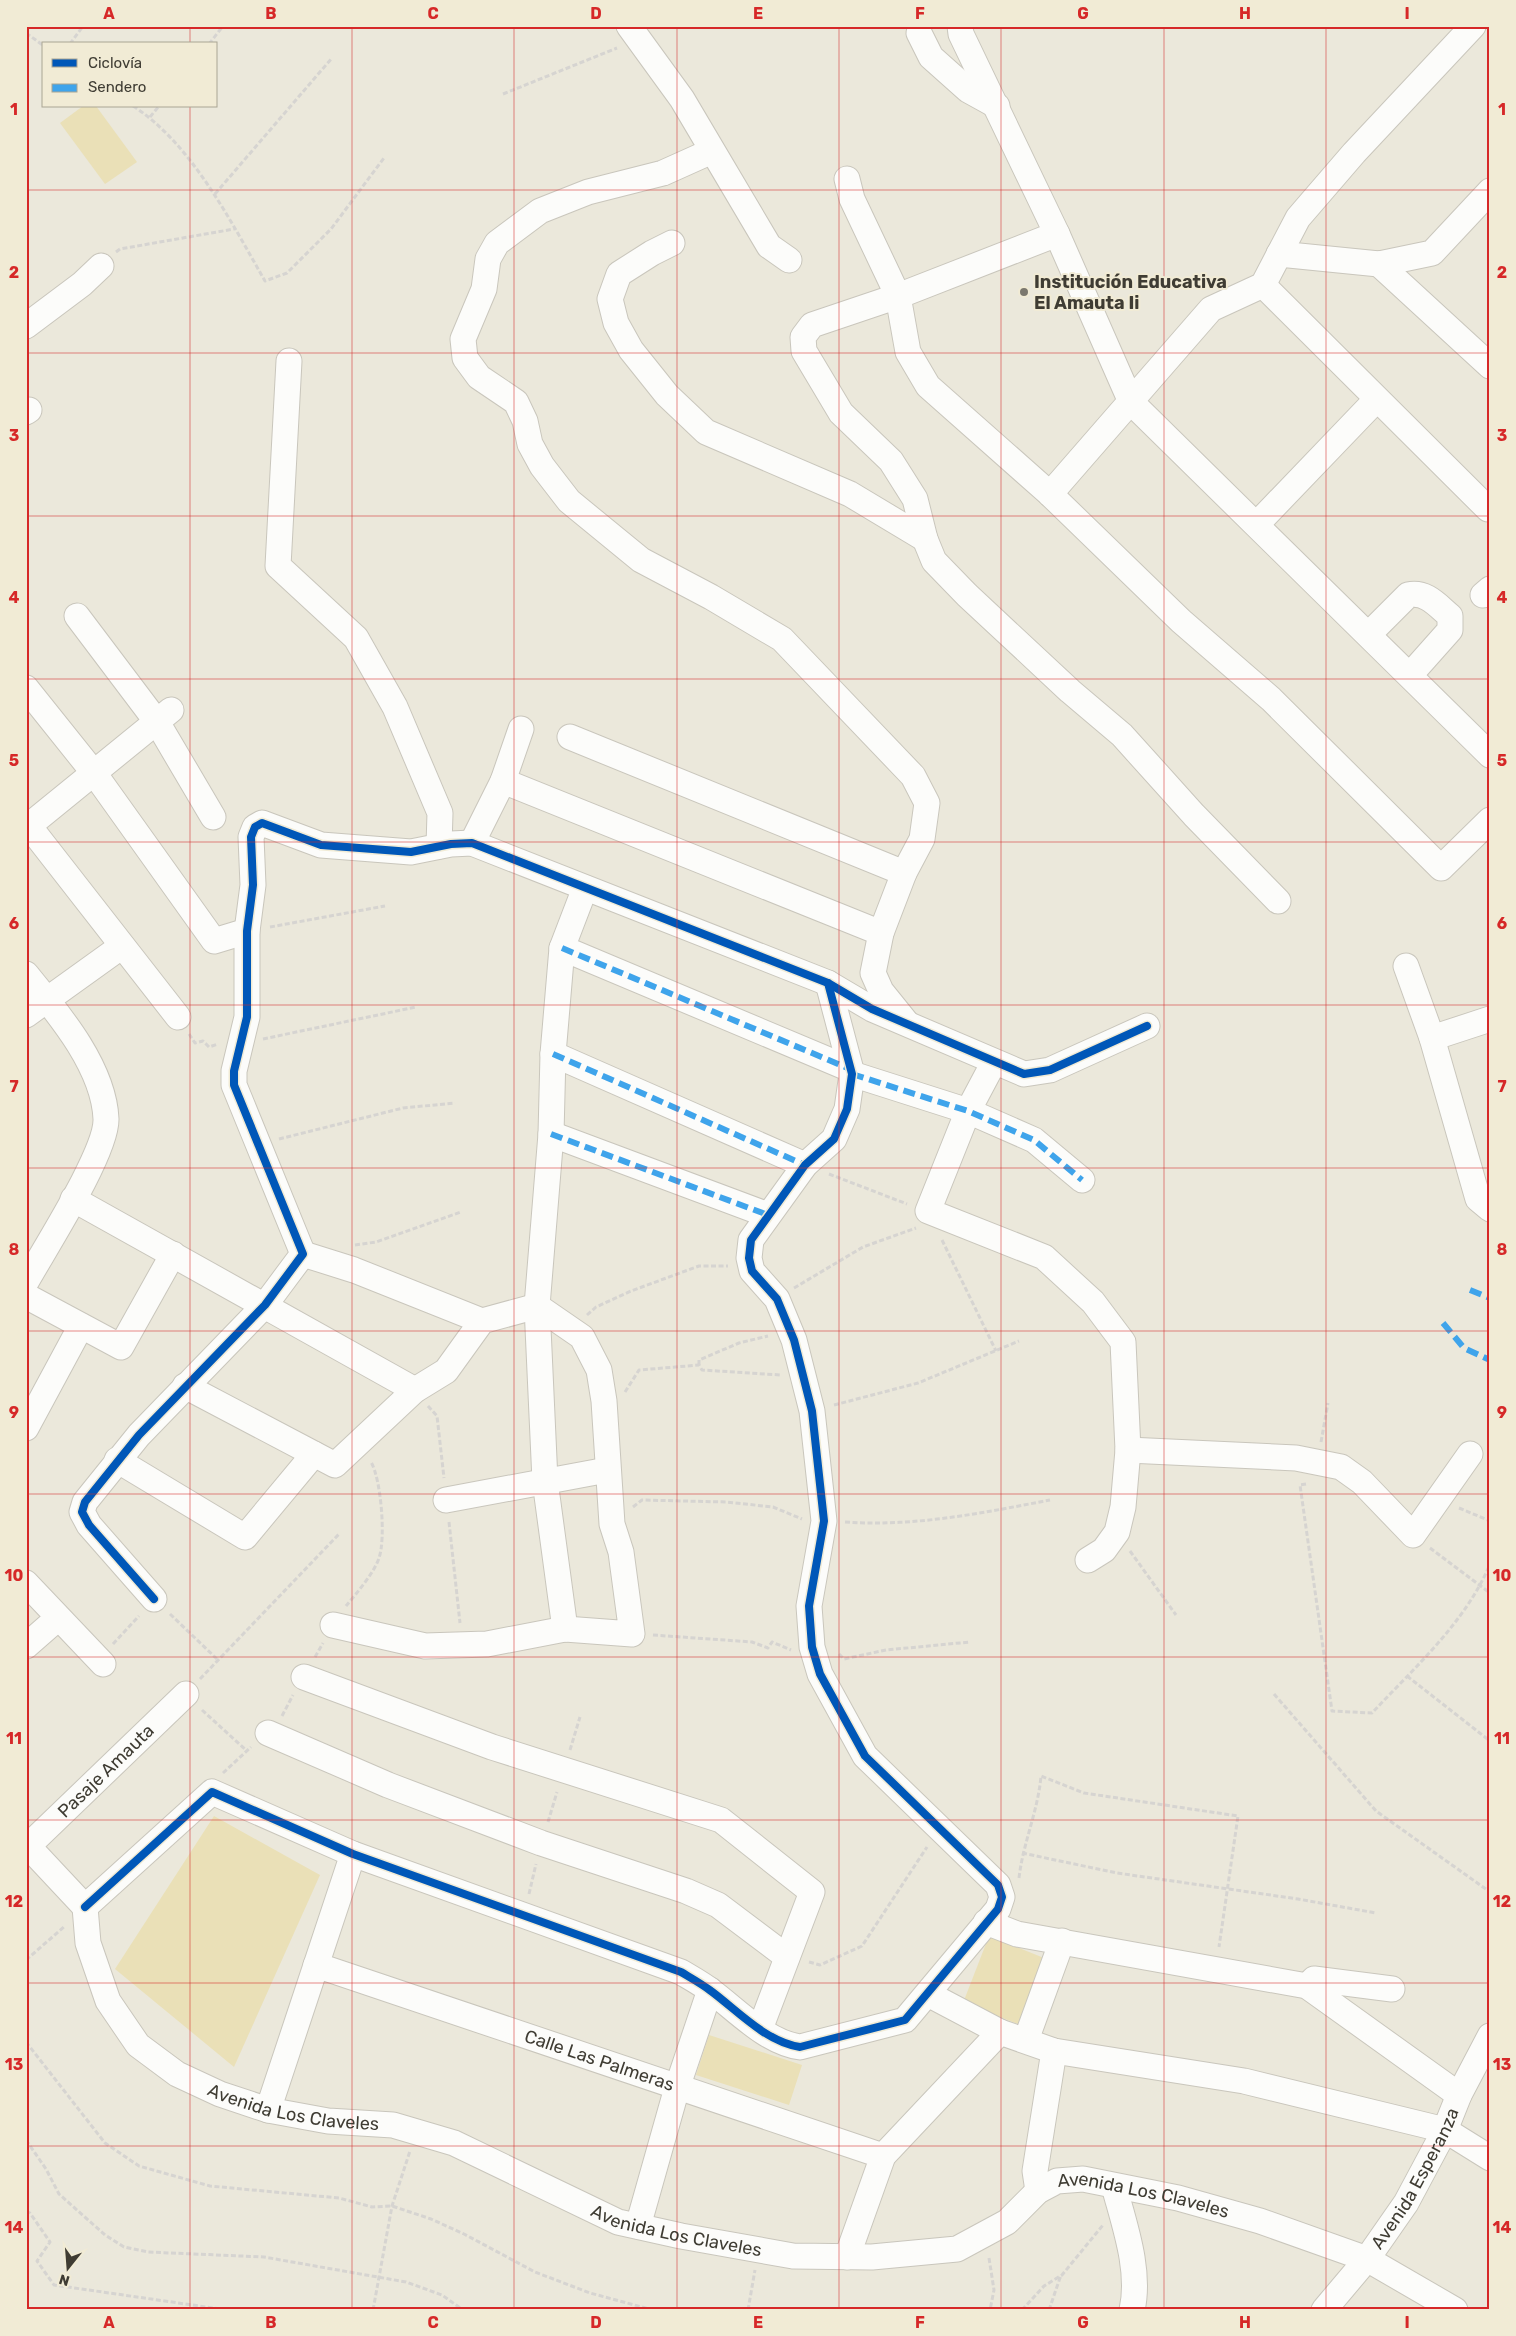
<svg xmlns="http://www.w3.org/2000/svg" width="1516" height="2336" font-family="Rubik,sans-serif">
	<rect width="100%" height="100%" fill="#ebe8db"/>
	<g fill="#eae0b7">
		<path d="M 83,106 L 96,106 L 137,162 L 105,184 L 60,123 Z"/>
		<path d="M 214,1816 L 320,1875 L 234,2067 L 115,1969 Z"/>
		<path d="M 989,1936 L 1044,1958 L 1018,2024 L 963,2003 Z"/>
		<path d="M 709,2035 L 802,2065 L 789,2105 L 696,2075 Z"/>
	</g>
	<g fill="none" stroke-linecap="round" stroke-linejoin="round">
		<defs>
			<g id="minor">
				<path d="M 629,26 L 682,99 L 769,246 L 789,260"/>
				<path d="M 960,26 L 961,34 L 1057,234 L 1131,402 L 1490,755"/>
				<path d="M 919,33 L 931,57 L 968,90 L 997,106"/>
				<path d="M 712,151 L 663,173 L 588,192 L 540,211 L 497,243 L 488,259 L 484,289 L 463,339 L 465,358 L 479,377 L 516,402 L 525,421 L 530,444 L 542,466 L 569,501 L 641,560 L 711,597 L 782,639 L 913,776 L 927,803 L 922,839 L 904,873 L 881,933 L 873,973 L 881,991 L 906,1022"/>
				<path d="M 847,179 L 852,199 L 898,296 L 908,352 L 928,386 L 1050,494 L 1181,621 L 1271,699 L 1441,868 L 1490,820"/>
				<path d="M 1057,234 L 898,296 L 812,325 L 803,337 L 804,351 L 841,413 L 891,461 L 915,499 L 925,539 L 934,561 L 967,595 L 1070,691 L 1122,735 L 1194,815 L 1278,901"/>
				<path d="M 672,243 L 652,253 L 619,274 L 610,299 L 616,323 L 631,350 L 667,395 L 706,432 L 850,494 L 925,539"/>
				<path d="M 1279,254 L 1379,264 L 1432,253 L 1490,191"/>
				<path d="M 1379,264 L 1490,366"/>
				<path d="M 1263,285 L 1488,509"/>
				<path d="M 26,326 L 82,284 L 101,266"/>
				<path d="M 289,361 L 278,566 L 356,638 L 395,707 L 440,813 L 439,846"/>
				<path d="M 26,412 L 29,410"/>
				<path d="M 1050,494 L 1211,309 L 1263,285 L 1298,218 L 1354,153 L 1473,26"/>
				<path d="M 1257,524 L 1376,400"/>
				<path d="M 1483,595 L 1490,589"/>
				<path d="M 77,616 L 157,722 L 213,817"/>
				<path d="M 1369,634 L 1408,595 C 1426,591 1437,605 1450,616 L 1450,630 L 1410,675"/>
				<path d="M 26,688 L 94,773 L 214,941 L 247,931"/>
				<path d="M 570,737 L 904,873"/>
				<path d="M 503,781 L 881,933"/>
				<path d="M 29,826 L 178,1017"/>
				<path d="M 26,828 L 171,710"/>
				<path d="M 472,843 L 503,781 L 521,729"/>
				<path d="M 562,948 L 850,1069"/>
				<path d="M 1406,966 L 1432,1038"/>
				<path d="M 26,974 C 58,1013 104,1067 106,1119 C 107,1152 45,1248 26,1282"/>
				<path d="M 26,1015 L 122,946"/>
				<path d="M 1490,1019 L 1432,1038 L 1478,1199 L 1490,1209"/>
				<path d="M 553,1054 L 805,1165"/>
				<path d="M 994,1062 L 968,1111 L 928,1211 L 1044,1257 L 1093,1302 L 1123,1342 L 1128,1450 L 1123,1507 L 1117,1532 L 1104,1550 L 1088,1560"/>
				<path d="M 852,1074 L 968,1111 L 1034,1140 L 1082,1180"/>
				<path d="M 551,1134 L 768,1215"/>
				<path d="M 73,1199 L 415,1390"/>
				<path d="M 303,1254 L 354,1270 L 482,1321"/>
				<path d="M 26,1296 L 121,1347 L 173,1254"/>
				<path d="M 185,1386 L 335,1465 L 415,1390 L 446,1371 L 482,1321 L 537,1306 L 582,1337 L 599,1370 L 604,1401 L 612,1524 L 621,1552 L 632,1634 L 565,1629 L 487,1644 L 425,1646 L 333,1625"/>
				<path d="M 26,1428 L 81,1326"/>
				<path d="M 1128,1450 L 1296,1458 L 1341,1467 L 1362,1482 L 1413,1535 L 1470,1454"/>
				<path d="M 117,1460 L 245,1537 L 314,1454"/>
				<path d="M 446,1500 L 607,1470"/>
				<path d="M 26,1583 L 103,1664"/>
				<path d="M 154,1599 L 89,1525 L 82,1512 L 85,1502 L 139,1435 L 265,1305 L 303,1254 L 234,1085 L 234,1071 L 247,1017 L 247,931 L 253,885 L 251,837 L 255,827 L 262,823 L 321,845 L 411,852 L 451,844 L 472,843 L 828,983 L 872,1009 L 1024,1074 L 1050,1070 L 1147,1026"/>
				<path d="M 565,1629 L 545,1481 L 537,1306 L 551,1134 L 553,1054 L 562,948 L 585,888"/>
				<path d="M 26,1646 L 58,1618"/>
				<path d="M 304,1677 L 492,1747 L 721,1820 L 812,1892 L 760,2029"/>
				<path d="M 268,1733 L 388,1785 L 541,1843 L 686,1891 L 718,1905 L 787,1957"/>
				<path d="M 26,1844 L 85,1907"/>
				<path id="s1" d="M 26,1848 L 186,1694"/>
				<path d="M 85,1907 L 212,1792 L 353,1854 L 681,1972 C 691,1978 702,1984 711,1991 C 738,2011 766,2042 800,2047 L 905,2020 L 998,1909 L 1002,1897 L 998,1885 L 865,1756 L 820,1674 L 812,1647 L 809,1606 L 824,1521 L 812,1411 L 794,1340 L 777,1299 L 752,1271 L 749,1258 L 751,1240 L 805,1165 L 834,1139 L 847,1109 L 852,1074 L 828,983"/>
				<path id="s2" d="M 85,1907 L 88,1943 L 108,2001 L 138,2045 L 177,2074 L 220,2094 L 268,2110 L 328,2121 L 393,2125 L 454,2143 L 618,2222 L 681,2236 L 793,2256 L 872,2257 L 957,2249 L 1007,2222 L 1038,2191 L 1057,2181 L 1083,2179 L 1178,2198 L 1260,2221 L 1367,2259 L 1455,2310"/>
				<path d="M 986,1922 L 1017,1934 L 1307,1986 L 1459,2095"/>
				<path id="s3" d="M 316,1965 L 883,2156"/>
				<path d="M 1307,1986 L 1314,1979 L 1392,1989"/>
				<path d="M 928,1994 L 1000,2032 L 1054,2051 L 1244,2081 L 1445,2130 L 1490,2158"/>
				<path d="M 1026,2040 L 1062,1941"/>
				<path d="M 268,2110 L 353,1854"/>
				<path d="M 1114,2186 C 1124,2224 1141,2270 1132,2310"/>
				<path d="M 1038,2191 L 1035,2171 L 1054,2051"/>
				<path d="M 638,2226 L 677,2088 L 710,1990"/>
				<path d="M 847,2257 L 883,2156 L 1000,2032"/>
				<path id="s4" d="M 1324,2310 L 1367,2259 L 1406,2203 L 1445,2130 L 1459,2095 L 1490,2036"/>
			</g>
		</defs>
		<use href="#minor" stroke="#c9c6bc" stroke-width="27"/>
		<g stroke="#d6d4d1" stroke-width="3" stroke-dasharray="5 2.5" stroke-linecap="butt">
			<path d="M 26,33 L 44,46"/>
			<path d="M 70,44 L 83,26"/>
			<path d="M 209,44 L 223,26"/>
			<path d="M 503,94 L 617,48"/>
			<path d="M 133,106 C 192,144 231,222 265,281 L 287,273 L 331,229 L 384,158"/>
			<path d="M 150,117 L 159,106"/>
			<path d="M 215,194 L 332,58"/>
			<path d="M 116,252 L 120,249 L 234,229"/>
			<path d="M 270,927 L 385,906"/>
			<path d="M 189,1034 L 195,1043 L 203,1041 L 209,1047 L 218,1044"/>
			<path d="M 263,1039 L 416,1007"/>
			<path d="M 279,1139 L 403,1108 L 455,1103"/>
			<path d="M 829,1174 L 907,1204"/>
			<path d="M 942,1240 L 996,1351"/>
			<path d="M 355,1245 L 376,1242 L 461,1212"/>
			<path d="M 794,1288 L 863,1247 L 916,1228"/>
			<path d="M 587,1315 L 596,1307 L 631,1291 L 699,1266 L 728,1266"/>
			<path d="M 699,1365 L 699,1360 L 739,1343 L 768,1336"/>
			<path d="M 625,1392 L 639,1370 L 699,1365 L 702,1370 L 781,1375"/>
			<path d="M 834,1405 L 918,1383 L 1019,1341"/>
			<path d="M 428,1406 L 437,1416 L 444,1478"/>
			<path d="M 1321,1442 L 1328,1403"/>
			<path d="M 1306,1484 L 1300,1485 L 1332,1711 L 1372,1713 C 1414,1668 1466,1622 1490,1564"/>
			<path d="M 633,1507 L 642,1500 L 726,1502 L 773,1507 L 802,1519"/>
			<path d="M 1459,1508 L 1490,1521"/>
			<path d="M 449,1522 L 460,1623"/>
			<path d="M 845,1522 C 914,1527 982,1513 1050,1500"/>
			<path d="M 1430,1548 L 1490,1593"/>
			<path d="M 1130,1551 L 1176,1615"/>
			<path d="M 346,1606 C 356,1594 374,1573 379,1558 C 386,1538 381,1479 371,1462"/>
			<path d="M 170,1614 L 218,1660"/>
			<path d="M 653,1635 L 752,1642 L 768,1648 L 772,1642 L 791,1650"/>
			<path d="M 113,1644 L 139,1616"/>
			<path d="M 839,1654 L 844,1659 L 886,1650 L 970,1642"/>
			<path d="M 315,1657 L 323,1643"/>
			<path d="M 1407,1676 L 1490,1741"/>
			<path d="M 200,1679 L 340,1533"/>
			<path d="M 1274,1694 L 1376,1811 L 1490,1892"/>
			<path d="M 202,1710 L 247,1751"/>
			<path d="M 282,1716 L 293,1695"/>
			<path d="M 570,1750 L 580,1717"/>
			<path d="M 223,1773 L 251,1747"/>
			<path d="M 548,1822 L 557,1792"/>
			<path d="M 1022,1853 L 1117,1873 L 1298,1899 L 1376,1913"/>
			<path d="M 1019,1878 C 1023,1843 1038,1811 1041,1776 L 1084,1793 L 1238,1816 L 1219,1947"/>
			<path d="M 529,1894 L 536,1864"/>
			<path d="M 26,1960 L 65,1926"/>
			<path d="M 809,1962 L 820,1965 L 862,1946 L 927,1847"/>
			<path d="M 26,2042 L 105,2143 L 139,2166 L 210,2186 L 339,2198 L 372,2207 L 392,2206 L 431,2219 L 464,2234 L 535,2272 L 590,2293 L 653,2310"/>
			<path d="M 26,2140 L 46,2169 L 59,2194 L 105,2235 L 124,2247 L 148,2252 L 264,2257 L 406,2282 L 442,2295 L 463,2310"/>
			<path d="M 26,2211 L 30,2213 L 50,2242 L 37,2261 L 54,2285 L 227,2310"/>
			<path d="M 989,2258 L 994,2290 L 990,2310"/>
			<path d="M 373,2310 L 392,2206 L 410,2151"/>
			<path d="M 748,2310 L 755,2270"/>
			<path d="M 1022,2310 L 1044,2286 L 1062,2275 L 1103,2225"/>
			<path d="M 1049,2310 L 1061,2275"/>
		</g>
		<use href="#minor" stroke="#fcfcfa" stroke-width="25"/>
		<g stroke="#3fa4eb" stroke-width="6" stroke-dasharray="12 6" stroke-linecap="butt">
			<path d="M 562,948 L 850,1069"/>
			<path d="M 553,1054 L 805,1165"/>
			<path d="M 852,1074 L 968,1111 L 1034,1140 L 1082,1180"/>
			<path d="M 551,1134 L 768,1215"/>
			<path d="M 1470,1290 L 1490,1298"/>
			<path d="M 1443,1323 L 1464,1348 L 1490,1360"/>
		</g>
		<defs>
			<g id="cycleway">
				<path d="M 154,1599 L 89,1525 L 82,1512 L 85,1502 L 139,1435 L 265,1305 L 303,1254 L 234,1085 L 234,1071 L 247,1017 L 247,931 L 253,885 L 251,837 L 255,827 L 262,823 L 321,845 L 411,852 L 451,844 L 472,843 L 828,983 L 872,1009 L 1024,1074 L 1050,1070 L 1147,1026"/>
				<path d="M 85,1907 L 212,1792 L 353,1854 L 681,1972 C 691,1978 702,1984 711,1991 C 738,2011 766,2042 800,2047 L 905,2020 L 998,1909 L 1002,1897 L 998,1885 L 865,1756 L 820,1674 L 812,1647 L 809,1606 L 824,1521 L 812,1411 L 794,1340 L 777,1299 L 752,1271 L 749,1258 L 751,1240 L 805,1165 L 834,1139 L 847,1109 L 852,1074 L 828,983"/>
			</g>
		</defs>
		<use href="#cycleway" stroke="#f1ebd5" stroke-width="11"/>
		<use href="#cycleway" stroke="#0057b8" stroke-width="8"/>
	</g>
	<path fill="none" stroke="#d62828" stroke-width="1" stroke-opacity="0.55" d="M 190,26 L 190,44M 352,26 L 352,2310M 514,26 L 514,2310M 677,26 L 677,2310M 839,26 L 839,2310M 1001,26 L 1001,2310M 1164,26 L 1164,2310M 1326,26 L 1326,2310M 190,106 L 190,2310M 26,190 L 1490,190M 26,353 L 1490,353M 26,516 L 1490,516M 26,679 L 1490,679M 26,842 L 1490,842M 26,1005 L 1490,1005M 26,1168 L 1490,1168M 26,1331 L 1490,1331M 26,1494 L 1490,1494M 26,1657 L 1490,1657M 26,1820 L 1490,1820M 26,1983 L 1490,1983M 26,2146 L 1490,2146"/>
	<circle fill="#7b786e" stroke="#f1ebd5" stroke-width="2" cx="1024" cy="292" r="5"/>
	<g text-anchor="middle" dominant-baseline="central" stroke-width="4" stroke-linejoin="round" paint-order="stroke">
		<g font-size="18" font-weight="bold" fill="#3f3c33" stroke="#f1ebd5" text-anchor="start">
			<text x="1034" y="282">Institución Educativa<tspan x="1034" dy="21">El Amauta Ii</tspan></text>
		</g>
		<g font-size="18" fill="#3f3c33" stroke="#f1ebd5">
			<text stroke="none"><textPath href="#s1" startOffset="111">Pasaje Amauta</textPath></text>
			<text stroke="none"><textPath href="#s3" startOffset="299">Calle Las Palmeras</textPath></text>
			<text stroke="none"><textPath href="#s2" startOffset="322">Avenida Los Claveles</textPath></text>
			<text stroke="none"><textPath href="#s4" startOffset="161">Avenida Esperanza</textPath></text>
			<text stroke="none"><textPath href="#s2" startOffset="1222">Avenida Los Claveles</textPath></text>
			<text stroke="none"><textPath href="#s2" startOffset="728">Avenida Los Claveles</textPath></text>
		</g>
	</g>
	<rect width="1516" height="2336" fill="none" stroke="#f1ebd5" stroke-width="55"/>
	<rect x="42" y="42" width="175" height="65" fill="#f1ebd5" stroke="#aaa594"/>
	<rect x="52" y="59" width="25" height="8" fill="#0057b8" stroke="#aaa594"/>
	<text x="88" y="68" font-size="15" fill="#3f3c33">Ciclovía</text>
	<rect x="52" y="84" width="25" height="8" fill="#3fa4eb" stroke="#aaa594"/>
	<text x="88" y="92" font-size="15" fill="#3f3c33">Sendero</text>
	<g transform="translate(68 2268) rotate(197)" stroke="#f1ebd5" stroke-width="4" paint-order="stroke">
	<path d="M0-4L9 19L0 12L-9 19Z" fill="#3f3c33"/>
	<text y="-8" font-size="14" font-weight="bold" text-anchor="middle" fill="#3f3c33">N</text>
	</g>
	<rect x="28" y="28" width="1460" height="2280" fill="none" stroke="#d62828" stroke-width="2"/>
	<g font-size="16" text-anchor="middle" font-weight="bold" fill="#d62828">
		<text x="109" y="19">A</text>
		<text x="271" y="19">B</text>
		<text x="433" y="19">C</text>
		<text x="596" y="19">D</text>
		<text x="758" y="19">E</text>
		<text x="920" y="19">F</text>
		<text x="1083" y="19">G</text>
		<text x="1245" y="19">H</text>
		<text x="1407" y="19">I</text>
		<text x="14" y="115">1</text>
		<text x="1502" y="115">1</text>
		<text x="14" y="278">2</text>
		<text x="1502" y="278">2</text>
		<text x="14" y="441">3</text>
		<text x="1502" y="441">3</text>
		<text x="14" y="603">4</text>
		<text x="1502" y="603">4</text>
		<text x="14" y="766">5</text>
		<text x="1502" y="766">5</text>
		<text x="14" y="929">6</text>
		<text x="1502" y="929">6</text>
		<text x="14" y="1092">7</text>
		<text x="1502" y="1092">7</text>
		<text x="14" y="1255">8</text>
		<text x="1502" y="1255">8</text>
		<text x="14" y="1418">9</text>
		<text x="1502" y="1418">9</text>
		<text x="14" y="1581">10</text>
		<text x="1502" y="1581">10</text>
		<text x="14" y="1744">11</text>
		<text x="1502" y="1744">11</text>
		<text x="14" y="1907">12</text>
		<text x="1502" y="1907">12</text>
		<text x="14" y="2070">13</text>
		<text x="1502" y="2070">13</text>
		<text x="14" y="2233">14</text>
		<text x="1502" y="2233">14</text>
		<text x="109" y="2328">A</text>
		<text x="271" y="2328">B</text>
		<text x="433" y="2328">C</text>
		<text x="596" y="2328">D</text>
		<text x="758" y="2328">E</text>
		<text x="920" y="2328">F</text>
		<text x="1083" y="2328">G</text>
		<text x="1245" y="2328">H</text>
		<text x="1407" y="2328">I</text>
	</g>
</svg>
